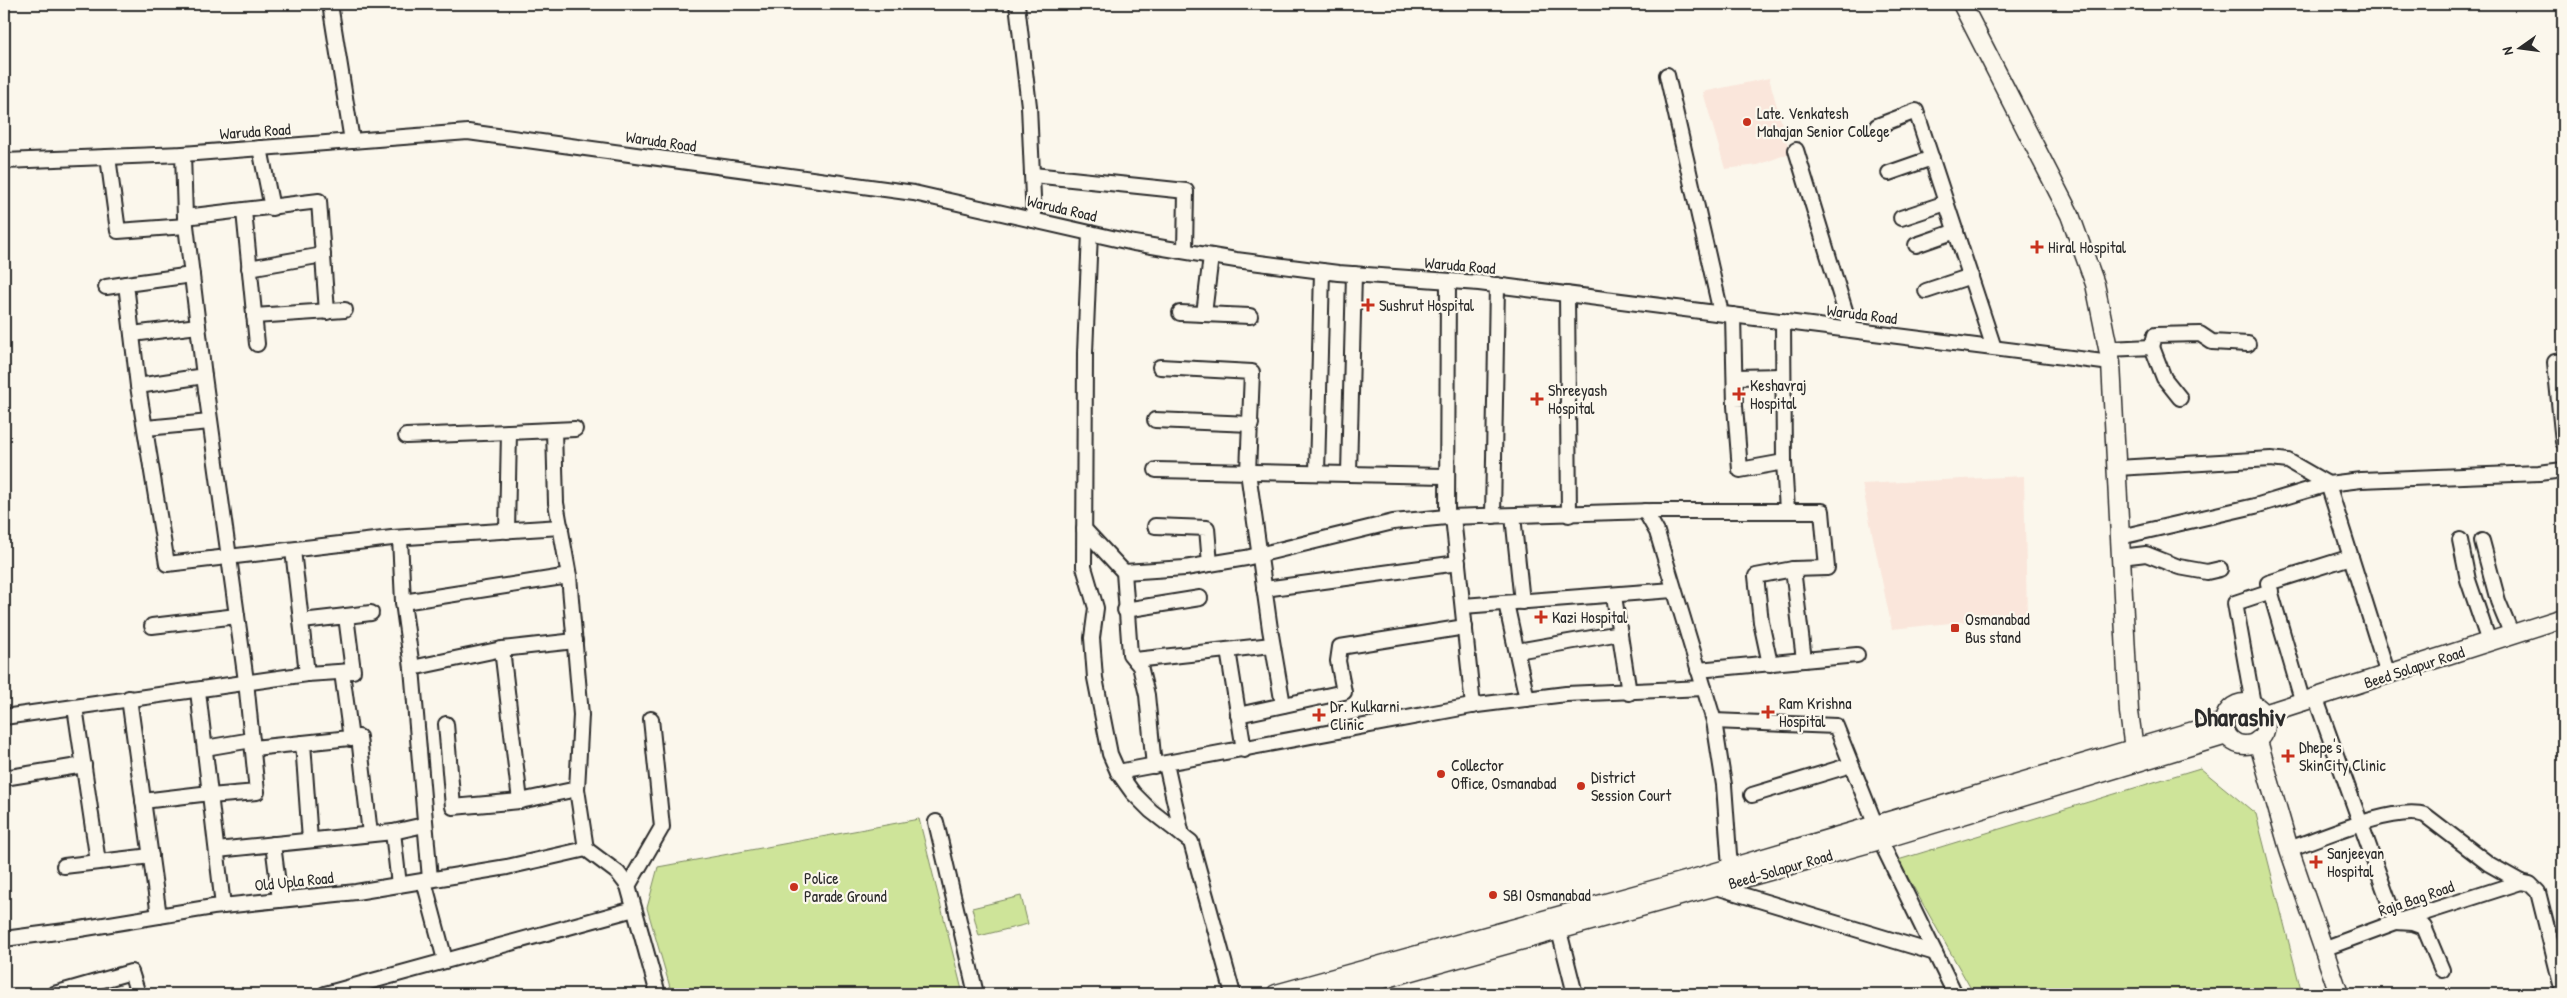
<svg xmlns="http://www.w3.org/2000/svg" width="2567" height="998" font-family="'Patrick Hand',sans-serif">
	<rect width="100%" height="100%" fill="#fbf7ec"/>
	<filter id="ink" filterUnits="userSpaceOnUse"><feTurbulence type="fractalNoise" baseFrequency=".02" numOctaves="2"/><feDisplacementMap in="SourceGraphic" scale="10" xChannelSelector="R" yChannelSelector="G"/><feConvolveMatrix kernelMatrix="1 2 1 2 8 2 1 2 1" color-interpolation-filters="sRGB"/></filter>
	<g filter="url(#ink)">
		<g fill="#fae6db">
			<path d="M 1769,78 L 1790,153 L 1758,165 L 1725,169 L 1703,92 Z"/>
			<path d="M 2024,476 L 2027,615 L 1892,629 L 1862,484 Z"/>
		</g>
		<g fill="#cee499" stroke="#7c8862">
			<path d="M 2200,768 L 2256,814 L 2302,994 L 1974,994 L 1898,860 Z"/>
			<path d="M 919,819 L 963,994 L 672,994 L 647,908 L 658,867 Z"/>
			<path d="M 1021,896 L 1028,924 L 979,936 L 972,908 Z"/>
		</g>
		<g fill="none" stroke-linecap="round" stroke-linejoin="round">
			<defs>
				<g id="minor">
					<path d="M 330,4 L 352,141"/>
					<path d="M 1017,4 L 1029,106 L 1034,220"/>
					<path d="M 1667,75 L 1721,313"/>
					<path d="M 1877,126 L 1916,111 L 1994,348"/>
					<path d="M 260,148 L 272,208"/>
					<path d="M 1796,150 L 1851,330"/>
					<path d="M 183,154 L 185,217 L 204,376 L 138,386 L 167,564 L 392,538 L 561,527"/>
					<path d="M 108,157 L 118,231 L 186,226"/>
					<path d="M 4,161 L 183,154 L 468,132 L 914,193 L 1134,243 L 1236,260 L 1338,273 L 1479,283 L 2111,363"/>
					<path d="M 1889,173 L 1932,158"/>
					<path d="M 1033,175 L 1186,191 L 1185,251"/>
					<path d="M 244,211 L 257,344"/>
					<path d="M 185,217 L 319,201 L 327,312"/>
					<path d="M 1901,218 L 1946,203"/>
					<path d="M 1090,233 L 1085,353 L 1084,567 L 1096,608 L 1092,638 L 1095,678 L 1110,754 L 1118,772 L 1133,793 L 1151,811 L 1191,842 L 1233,994"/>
					<path d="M 1916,245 L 1956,231"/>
					<path d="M 249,268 L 323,255"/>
					<path d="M 106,287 L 126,284"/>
					<path d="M 1926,291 L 1971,276"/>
					<path d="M 1567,294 L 1569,515"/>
					<path d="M 1180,313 L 1250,316"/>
					<path d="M 1204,314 L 1211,256"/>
					<path d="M 1733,315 L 1735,406 L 1740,470 L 1784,462"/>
					<path d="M 254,316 L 345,310"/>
					<path d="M 1783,321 L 1784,462 L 1787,510"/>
					<path d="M 132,334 L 198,326"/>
					<path d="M 2152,347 L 2155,335 L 2200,334 L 2212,342 L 2248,344"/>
					<path d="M 2108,349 L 2152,347 L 2164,378 L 2180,398"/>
					<path d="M 2563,361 L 2555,362 L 2563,442"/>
					<path d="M 1160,367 L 1252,372 L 1248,472 L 1270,629 L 1283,705"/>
					<path d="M 204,376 L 246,681 L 257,792 L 210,796"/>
					<path d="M 1735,377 L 1783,376"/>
					<path d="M 138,386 L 126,284 L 192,275"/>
					<path d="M 1155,420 L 1251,424"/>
					<path d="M 146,428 L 210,422"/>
					<path d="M 554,430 L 556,503 L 569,576 L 581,715 L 577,789 L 586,849 L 618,873 L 628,886 L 658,994"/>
					<path d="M 406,436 L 509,432"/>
					<path d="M 2117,468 L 2271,459 L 2288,461 L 2328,484 L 2388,675"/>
					<path d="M 1156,470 L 1445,476"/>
					<path d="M 1317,473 L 1322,271"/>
					<path d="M 1349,473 L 1354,274"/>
					<path d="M 1645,511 L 1657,532 L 1714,721 L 1724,785 L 1730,868"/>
					<path d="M 1493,516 L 1497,285"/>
					<path d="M 1513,516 L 1522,602"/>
					<path d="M 1447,517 L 1448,281"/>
					<path d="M 1453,517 L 1473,706"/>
					<path d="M 1155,526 L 1207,528 L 1210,564"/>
					<path d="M 1084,529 L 1124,572 L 1130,654 L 1140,666 L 1147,695 L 1154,766"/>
					<path d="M 507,531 L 509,432 L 575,429"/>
					<path d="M 2120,537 L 2255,506 L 2328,484 L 2361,480 L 2539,473 L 2563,470"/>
					<path d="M 400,538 L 403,602 L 412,668 L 430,879"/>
					<path d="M 2460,540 L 2468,580 L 2489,642"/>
					<path d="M 2482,541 L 2498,601 L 2512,635"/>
					<path d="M 293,550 L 307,674 L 353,671 L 346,616 L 302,621"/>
					<path d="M 2121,557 L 2146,554 L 2179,567 L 2207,572 L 2220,569"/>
					<path d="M 1793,569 L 1804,660"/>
					<path d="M 1124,572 L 1185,568 L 1246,558 L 1393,522 L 1447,517 L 1652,511 L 1822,511 L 1827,568 L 1793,569 L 1756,576 L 1761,622 L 1770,664"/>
					<path d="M 1264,589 L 1458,563"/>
					<path d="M 1614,596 L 1629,693"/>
					<path d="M 403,602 L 569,576"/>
					<path d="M 1506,603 L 1527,699"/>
					<path d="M 1463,606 L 1673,590"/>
					<path d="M 1125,610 L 1200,598"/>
					<path d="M 346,616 L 371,613"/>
					<path d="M 152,626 L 237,616"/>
					<path d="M 502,649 L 520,801"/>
					<path d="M 1228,650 L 1244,750"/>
					<path d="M 1517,651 L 1620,633"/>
					<path d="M 1135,660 L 1272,645"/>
					<path d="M 412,668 L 502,649 L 575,641"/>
					<path d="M 1698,670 L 1857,655"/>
					<path d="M 342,672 L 351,739"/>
					<path d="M 198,691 L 223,906"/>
					<path d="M 129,698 L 159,916"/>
					<path d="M 2316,699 L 2396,922 L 2413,923 L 2424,927 L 2442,970"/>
					<path d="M 2303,703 L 2268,583 L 2351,557"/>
					<path d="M 2253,704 L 2235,603 L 2271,591"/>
					<path d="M 75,707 L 98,862"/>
					<path d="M 1238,715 L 1344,692 L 1338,661 L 1340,647 L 1465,627"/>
					<path d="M 4,717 L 307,674"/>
					<path d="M 1714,721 L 1836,726 L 1876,826"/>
					<path d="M 446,724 L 453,807 L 520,801 L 577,789"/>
					<path d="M 205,748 L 252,740"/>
					<path d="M 253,748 L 303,743"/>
					<path d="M 1166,764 L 1182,835"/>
					<path d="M 1118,772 L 1477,705 L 1566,694 L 1704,688"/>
					<path d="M 4,775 L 4,778 L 84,765"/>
					<path d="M 1752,795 L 1851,765"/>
					<path d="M 143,801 L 210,793"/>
					<path d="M 936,822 L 976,994"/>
					<path d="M 393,832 L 424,825"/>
					<path d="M 310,840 L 303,743 L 359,737 L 370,834"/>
					<path d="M 1880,840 L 1955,994"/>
					<path d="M 273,844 L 280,900"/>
					<path d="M 2289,849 C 2320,838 2395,805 2425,815 L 2489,864 L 2521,882 L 2530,884 L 2538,892 L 2563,992"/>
					<path d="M 217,850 L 393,832 L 399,885"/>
					<path d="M 64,866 L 151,856"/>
					<path d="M 424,881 L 445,960"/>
					<path d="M 628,886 L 662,827 L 651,719"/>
					<path d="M 1716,887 L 1935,953"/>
					<path d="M 1559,931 L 1575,994"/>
					<path d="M 4,939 L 80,929 L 213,907 L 356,892 L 507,867 L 586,849"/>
					<path d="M 2323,949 L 2396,922 L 2521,882"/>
					<path d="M 54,994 L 131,972 L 138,994"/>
					<path d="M 325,994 L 634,909"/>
				</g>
				<g id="major">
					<path d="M 1962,4 L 2070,215 L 2095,284 L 2111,363 L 2129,712 L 2134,749"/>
					<circle cx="2245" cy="724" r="21"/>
					<path d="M 2264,714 L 2563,618"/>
					<path d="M 2258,741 L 2289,849 L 2339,994"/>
					<path d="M 1276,994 L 1696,878 L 2224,722"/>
					<path d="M 1330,994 L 1880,840 L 2227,735"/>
				</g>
			</defs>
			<use href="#minor" stroke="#2b2b2b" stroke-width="18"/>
			<use href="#major" stroke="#2b2b2b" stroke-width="21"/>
			<use href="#minor" stroke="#fbf7ec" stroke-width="14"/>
			<use href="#major" stroke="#fbf7ec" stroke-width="18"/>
		</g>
	</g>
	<g fill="#c8321e" stroke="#fbf7ec" stroke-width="2">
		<circle cx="1747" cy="122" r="5"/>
		<path d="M2034.5 239.5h5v5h5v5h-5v5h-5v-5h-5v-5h5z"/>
		<path d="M1365.5 297.5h5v5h5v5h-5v5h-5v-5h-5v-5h5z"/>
		<path d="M1736.5 386.5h5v5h5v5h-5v5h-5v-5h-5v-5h5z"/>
		<path d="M1534.5 391.5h5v5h5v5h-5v5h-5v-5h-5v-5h5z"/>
		<path d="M1538.5 609.5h5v5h5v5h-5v5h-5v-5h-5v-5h5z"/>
		<rect x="1950" y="623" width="10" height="10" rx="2.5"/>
		<path d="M1765.5 704.5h5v5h5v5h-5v5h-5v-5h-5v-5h5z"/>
		<path d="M1316.5 707.5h5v5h5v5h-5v5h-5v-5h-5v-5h5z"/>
		<path d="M2285.5 748.5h5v5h5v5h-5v5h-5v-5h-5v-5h5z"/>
		<circle cx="1441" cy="774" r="5"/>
		<circle cx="1581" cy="786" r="5"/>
		<path d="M2313.5 854.5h5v5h5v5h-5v5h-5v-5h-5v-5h5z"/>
		<circle cx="794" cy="887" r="5"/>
		<circle cx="1493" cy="895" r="5"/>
	</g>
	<g text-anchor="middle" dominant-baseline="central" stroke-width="4.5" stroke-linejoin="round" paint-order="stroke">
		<g font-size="16" fill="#2b2b2b" stroke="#fbf7ec" text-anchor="start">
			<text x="1757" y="113">Late. Venkatesh<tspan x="1757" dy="18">Mahajan Senior College</tspan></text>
			<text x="2048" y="247">Hiral Hospital</text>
			<text x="1379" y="305">Sushrut Hospital</text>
			<text x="1750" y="385">Keshavraj<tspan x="1750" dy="18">Hospital</tspan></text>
			<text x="1548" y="390">Shreeyash<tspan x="1548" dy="18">Hospital</tspan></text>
			<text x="1552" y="617">Kazi Hospital</text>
			<text x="1965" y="619">Osmanabad<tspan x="1965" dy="18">Bus stand</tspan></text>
			<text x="1779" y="703">Ram Krishna<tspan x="1779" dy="18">Hospital</tspan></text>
			<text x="1330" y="706">Dr. Kulkarni<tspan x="1330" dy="18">Clinic</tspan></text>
			<text x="2299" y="747">Dhepe's<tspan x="2299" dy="18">SkinCity Clinic</tspan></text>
			<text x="1451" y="765">Collector<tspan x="1451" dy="18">Office, Osmanabad</tspan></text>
			<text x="1591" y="777">District<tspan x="1591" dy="18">Session Court</tspan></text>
			<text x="2327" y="853">Sanjeevan<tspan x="2327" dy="18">Hospital</tspan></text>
			<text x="804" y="878">Police<tspan x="804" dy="18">Parade Ground</tspan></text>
			<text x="1503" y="895">SBI Osmanabad</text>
		</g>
		<g font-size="16" fill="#2b2b2b" stroke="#fbf7ec">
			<text transform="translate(255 131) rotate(-4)">Waruda Road</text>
			<text transform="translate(661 141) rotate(8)">Waruda Road</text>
			<text transform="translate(1062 208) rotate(13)">Waruda Road</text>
			<text transform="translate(1460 265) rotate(5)">Waruda Road</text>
			<text transform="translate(1862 314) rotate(7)">Waruda Road</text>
			<text transform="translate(2414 667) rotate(-18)">Beed Solapur Road</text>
			<text transform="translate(1780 869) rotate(-16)">Beed-Solapur Road</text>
			<text transform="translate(294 881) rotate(-6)">Old Upla Road</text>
			<text transform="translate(2416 898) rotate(-19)">Raja Bag Road</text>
		</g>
		<g font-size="26" font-weight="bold" fill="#2b2b2b" stroke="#fbf7ec">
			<text x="2240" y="716">Dharashiv</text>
		</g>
	</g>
	<rect width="2567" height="998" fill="none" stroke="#fbf7ec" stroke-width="20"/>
	<rect x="10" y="10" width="2547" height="978" fill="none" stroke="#2b2b2b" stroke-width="2" filter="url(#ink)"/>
	<g transform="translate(2520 48) rotate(256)" stroke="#fbf7ec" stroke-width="4" paint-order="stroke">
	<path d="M0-4L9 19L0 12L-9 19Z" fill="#2b2b2b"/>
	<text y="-8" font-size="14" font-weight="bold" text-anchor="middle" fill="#2b2b2b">N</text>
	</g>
</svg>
